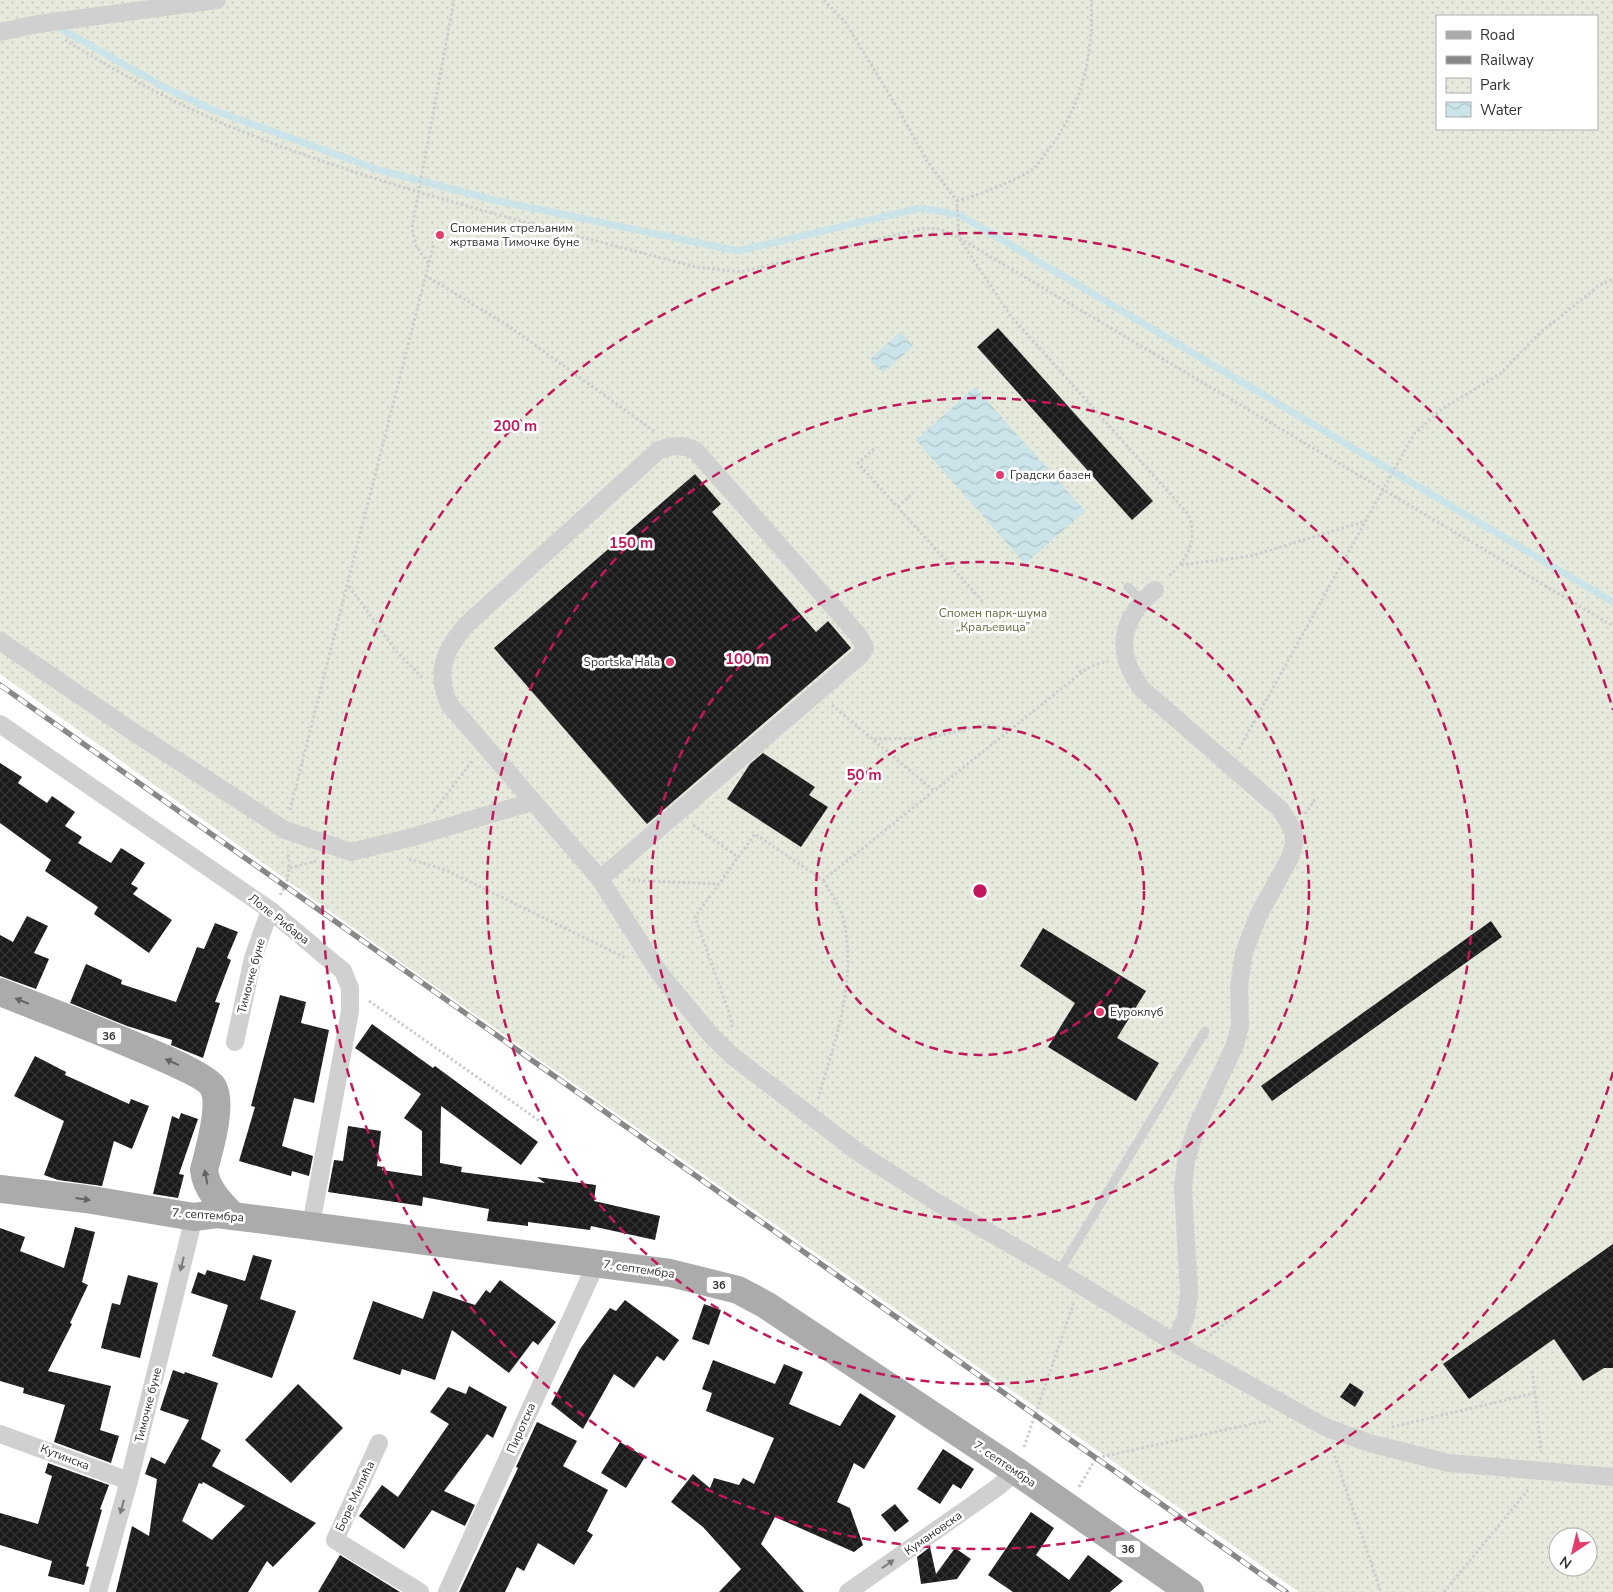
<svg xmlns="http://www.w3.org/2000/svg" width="1613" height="1592" font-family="'Nunito Sans',sans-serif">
	<defs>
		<pattern id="park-dots" width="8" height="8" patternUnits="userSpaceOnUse" patternTransform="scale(1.25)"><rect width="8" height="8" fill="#e6eadc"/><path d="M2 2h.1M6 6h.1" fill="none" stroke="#c6c9bd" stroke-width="1.8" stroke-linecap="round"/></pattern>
		<pattern id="water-waves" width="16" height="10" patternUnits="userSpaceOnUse" patternTransform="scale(1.25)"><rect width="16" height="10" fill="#cae4e9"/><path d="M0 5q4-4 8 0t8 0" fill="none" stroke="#aec4c8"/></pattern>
		<pattern id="building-cross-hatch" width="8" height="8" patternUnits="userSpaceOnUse" patternTransform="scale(1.25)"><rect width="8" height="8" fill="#1a1a1a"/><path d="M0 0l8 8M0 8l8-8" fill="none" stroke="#333"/></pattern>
	</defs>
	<rect width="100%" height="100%" fill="#fff"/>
	<path fill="url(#park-dots)" fill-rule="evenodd" d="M 0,0 L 1613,0 L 1613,1592 L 1299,1592 L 409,968 L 0,674 ZM 1437,16 L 1597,16 L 1597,129 L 1437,129 ZM 1558,1537 L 1588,1537 L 1588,1567 L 1558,1567 Z"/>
	<g fill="url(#water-waves)">
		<path d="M 900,332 L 913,346 L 883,373 L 870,359 Z"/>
		<path d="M 975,387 L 1085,511 L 1025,564 L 916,440 Z"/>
	</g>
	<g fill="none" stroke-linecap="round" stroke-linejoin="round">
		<path stroke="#cae4e9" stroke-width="7" d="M 56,26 L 164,87 L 213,110 L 379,170 L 494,200 L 738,251 L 920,208 L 960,215 L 1613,602"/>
	</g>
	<g fill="url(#building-cross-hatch)" fill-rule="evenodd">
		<path d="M 998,328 L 1153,501 L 1132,520 L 977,347 Z"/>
		<path d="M 695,474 L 721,504 L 712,512 L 816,632 L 828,621 L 851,648 L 647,824 L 494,648 Z"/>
		<path d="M 763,753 L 815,787 L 809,795 L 828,807 L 801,847 L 727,799 L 750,764 Z"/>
		<path d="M 0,763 L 22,777 L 18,783 L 47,803 L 52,796 L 75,812 L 65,826 L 82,837 L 78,843 L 111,863 L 121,848 L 145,863 L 131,884 L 138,888 L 133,894 L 172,920 L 149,953 L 94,914 L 98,907 L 45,871 L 51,860 L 0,823 Z"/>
		<path d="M 27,916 L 48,926 L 34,953 L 49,959 L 36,989 L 0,976 L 0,935 L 13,942 Z"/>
		<path d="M 1491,921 L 1502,937 L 1272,1101 L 1261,1086 Z"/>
		<path d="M 215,923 L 238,932 L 227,958 L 231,960 L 215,1002 L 220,1003 L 203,1058 L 171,1045 L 172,1040 L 127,1026 L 70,1003 L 86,964 L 122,980 L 121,984 L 176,1002 L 197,947 L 204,949 Z"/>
		<path d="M 1043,928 L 1146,991 L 1117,1038 L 1159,1063 L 1136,1101 L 1048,1047 L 1075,1003 L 1020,966 Z"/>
		<path d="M 280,995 L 306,1002 L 301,1023 L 329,1030 L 314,1103 L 294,1098 L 282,1146 L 313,1156 L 309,1176 L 292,1171 L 291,1176 L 239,1161 L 255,1107 L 251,1106 Z"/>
		<path d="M 372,1024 L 433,1068 L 435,1066 L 538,1142 L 521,1165 L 441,1106 L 440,1163 L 462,1167 L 461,1172 L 545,1183 L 537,1177 L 596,1185 L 594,1201 L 660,1216 L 655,1240 L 591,1226 L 590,1230 L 528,1222 L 528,1226 L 487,1221 L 489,1209 L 423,1197 L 422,1206 L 328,1192 L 334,1160 L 343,1161 L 348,1126 L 381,1131 L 377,1166 L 383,1167 L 382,1170 L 422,1176 L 422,1131 L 404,1118 L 421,1094 L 355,1048 Z"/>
		<path d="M 35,1056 L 66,1072 L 65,1075 L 129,1104 L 131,1099 L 149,1106 L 132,1149 L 114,1141 L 102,1186 L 58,1180 L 44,1175 L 64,1121 L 14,1096 Z"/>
		<path d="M 181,1113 L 198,1119 L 179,1174 L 184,1175 L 178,1198 L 153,1194 L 172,1116 L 179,1119 Z"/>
		<path d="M 75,1227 L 95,1232 L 82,1282 L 88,1285 L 70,1323 L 72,1324 L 48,1371 L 111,1386 L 100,1430 L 119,1436 L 111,1463 L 54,1442 L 65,1405 L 23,1393 L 24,1388 L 0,1381 L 0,1228 L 25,1237 L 20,1251 L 64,1268 Z"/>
		<path d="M 1613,1244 L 1613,1368 L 1604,1368 L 1583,1381 L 1554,1339 L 1469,1399 L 1443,1364 Z"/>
		<path d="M 253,1255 L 272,1260 L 260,1299 L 296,1311 L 272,1378 L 212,1356 L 228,1305 L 191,1293 L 198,1272 L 205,1275 L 207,1270 L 245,1281 Z"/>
		<path d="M 128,1275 L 158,1283 L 140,1358 L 101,1348 L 112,1303 L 120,1305 Z"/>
		<path d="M 500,1280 L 556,1322 L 538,1345 L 533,1341 L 509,1373 L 452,1330 L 435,1380 L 402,1369 L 400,1375 L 353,1359 L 373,1301 L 423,1319 L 433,1291 L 475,1305 L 486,1290 L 490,1293 Z"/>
		<path d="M 625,1300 L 679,1340 L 664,1361 L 657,1356 L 634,1388 L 614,1374 L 583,1429 L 551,1404 L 580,1349 L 610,1308 L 616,1311 Z"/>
		<path d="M 704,1304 L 721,1310 L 709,1345 L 692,1339 Z"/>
		<path d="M 713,1360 L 775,1384 L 784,1364 L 803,1372 L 789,1404 L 840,1426 L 860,1393 L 896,1416 L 864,1469 L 854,1463 L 837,1502 L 850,1508 L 863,1545 L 854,1552 L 775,1517 L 761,1544 L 804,1592 L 719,1592 L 741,1569 L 703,1527 L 671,1502 L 693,1474 L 710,1488 L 714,1478 L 739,1485 L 743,1478 L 754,1484 L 774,1438 L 706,1411 L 712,1393 L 702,1389 Z"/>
		<path d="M 173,1370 L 184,1374 L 185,1372 L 218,1383 L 201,1439 L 221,1450 L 212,1466 L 316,1523 L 273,1567 L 267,1561 L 248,1592 L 116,1592 L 132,1526 L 149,1536 L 157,1479 L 145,1474 L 151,1457 L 165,1464 L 189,1420 L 160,1410 ZM 203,1482 L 245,1506 L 212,1540 L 182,1521 L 199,1483 L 202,1484 Z"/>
		<path d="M 1350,1383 L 1364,1392 L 1355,1407 L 1340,1397 Z"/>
		<path d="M 298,1384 L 343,1428 L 291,1483 L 245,1440 Z"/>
		<path d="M 469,1386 L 507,1407 L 493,1438 L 487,1434 L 444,1491 L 475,1505 L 465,1526 L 432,1510 L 404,1549 L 359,1516 L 382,1485 L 398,1497 L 449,1424 L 430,1412 L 448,1387 L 466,1394 Z"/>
		<path d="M 537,1422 L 577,1441 L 563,1466 L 608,1490 L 587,1531 L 593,1535 L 574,1565 L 538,1543 L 524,1571 L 517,1567 L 505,1592 L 459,1592 L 518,1468 L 516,1467 Z"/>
		<path d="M 620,1442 L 645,1457 L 626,1488 L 601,1473 Z"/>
		<path d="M 943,1449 L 974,1469 L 961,1489 L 953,1484 L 940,1504 L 917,1489 Z"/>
		<path d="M 48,1463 L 109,1485 L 100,1509 L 102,1510 L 86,1566 L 89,1567 L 84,1585 L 48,1576 L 52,1561 L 0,1545 L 0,1513 L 38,1524 L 52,1476 L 45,1473 Z"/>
		<path d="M 895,1504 L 909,1521 L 895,1532 L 881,1515 Z"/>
		<path d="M 1031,1512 L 1054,1528 L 1036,1555 L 1069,1580 L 1088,1555 L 1123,1581 L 1110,1592 L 1013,1592 L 988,1575 Z"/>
		<path d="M 930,1547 L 936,1574 L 955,1548 L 971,1559 L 957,1579 L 921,1584 L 917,1557 Z"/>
		<path d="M 340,1555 L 400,1592 L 318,1592 Z"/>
	</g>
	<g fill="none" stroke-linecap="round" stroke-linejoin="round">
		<g stroke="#cdcdcd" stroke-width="3" stroke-dasharray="2.5 2.5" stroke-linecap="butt">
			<path d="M 824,0 L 845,22 L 897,107 L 927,161 L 957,201 L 959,238 L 1010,315 L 1188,514 C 1199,539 1187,559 1169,576"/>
			<path d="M 65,40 C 119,73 177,105 236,129 C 385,189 541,226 696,267 L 741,272 L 925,228 L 940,229 L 959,238 L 1613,626"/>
			<path d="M 957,201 C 974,197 1021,179 1034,168 C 1039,163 1044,156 1048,150 C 1082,107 1094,54 1091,0"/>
			<path d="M 428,263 L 416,246 L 412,228 L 454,0"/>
			<path d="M 425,275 L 510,327 L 654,431"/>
			<path d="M 874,449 L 858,463 L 983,602"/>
			<path d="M 898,507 L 914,492"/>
			<path d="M 1181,565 L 1251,556 L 1366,521"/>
			<path d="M 349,586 L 396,651 L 423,678"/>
			<path d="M 1077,666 L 1081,673"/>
			<path d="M 832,705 L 933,790"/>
			<path d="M 874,739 L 930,738 L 984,725 L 1011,728"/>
			<path d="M 1239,749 L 1414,434 L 1442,409 L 1500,374 L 1541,332 L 1600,285 L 1613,279"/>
			<path d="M 290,810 L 434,243"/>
			<path d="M 434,811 L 473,760"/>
			<path d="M 1305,814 L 1316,798"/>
			<path d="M 693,825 L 738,857"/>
			<path d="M 409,859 L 446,870 L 626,958"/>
			<path d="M 290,868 L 316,861"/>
			<path d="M 628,880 L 719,884"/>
			<path d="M 280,895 C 290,880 290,867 288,851"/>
			<path d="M 369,1001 L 541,1122"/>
			<path d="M 732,1027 L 731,1018 L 695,917 L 755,834 L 823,880 L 1081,673 L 1091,666 L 1108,661"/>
			<path d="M 818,1099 C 835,1041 857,982 844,921 C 841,907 830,892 823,880"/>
			<path d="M 1206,1339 L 1244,1308"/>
			<path d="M 1532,1371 L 1535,1393"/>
			<path d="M 1392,1427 L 1535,1393 L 1541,1452"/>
			<path d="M 1024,1447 L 1074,1302"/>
			<path d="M 1333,1451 L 1381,1592"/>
			<path d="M 1079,1487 L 1096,1458 L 1270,1420"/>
			<path d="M 1444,1592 L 1528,1490"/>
		</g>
		<g stroke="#d0d0d0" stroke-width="9">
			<path d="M 1128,587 L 1142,601"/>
			<path d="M 1059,1272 L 1205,1031"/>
		</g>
		<g stroke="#d0d0d0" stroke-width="18">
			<path d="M 0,32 L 38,24 L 217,0"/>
			<path d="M 1155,590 C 1120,619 1114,652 1142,689 L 1280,809 L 1293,830 L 1294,843 L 1291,856 L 1259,914 L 1244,953 L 1239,986 L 1240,1025 L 1235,1045 L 1196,1128 L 1186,1161 L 1183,1188 L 1189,1293 L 1186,1317 L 1175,1342"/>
			<path d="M 0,641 L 135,733 L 285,830 L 351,852 L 413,837 L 532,802"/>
			<path d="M 0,724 L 270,910 L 343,971 L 350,988 L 350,1011 L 311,1225"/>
			<path d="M 600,879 L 861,655 L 865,648 L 859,636 L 696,451 C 684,444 672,445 659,450 L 466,625 C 444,651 435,672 449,704 L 600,879 L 660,974 L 710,1034 L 731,1055 L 859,1153 L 941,1205 L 1059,1272 L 1190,1352 L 1325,1427 L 1369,1443 L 1449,1463 L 1613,1477"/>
			<path d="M 235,1042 L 253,958 L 270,910"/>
			<path d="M 0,1434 L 129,1481"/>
			<path d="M 379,1443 L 335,1540 L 420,1592"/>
			<path d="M 98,1592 L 129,1481 L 194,1217"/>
			<path d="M 447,1592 L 596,1264"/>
			<path d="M 848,1592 L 998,1487 L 1016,1471"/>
		</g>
		<g stroke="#ababab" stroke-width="28">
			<path d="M 0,992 C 31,1005 203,1068 213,1087 C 223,1105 209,1150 204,1170 C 206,1189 220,1203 233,1216"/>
			<path d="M 0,1189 L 86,1199 L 194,1217 L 217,1214 L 233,1216 L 670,1273 L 738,1290 L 766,1305 L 1016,1471 L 1190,1592"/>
		</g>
		<defs>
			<path id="rail" d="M 0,685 L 1286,1592"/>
		</defs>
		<use href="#rail" stroke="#888" stroke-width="5.5"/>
		<use href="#rail" stroke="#fff" stroke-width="4" stroke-dasharray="11" stroke-linecap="butt"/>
	</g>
	<defs><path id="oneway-solid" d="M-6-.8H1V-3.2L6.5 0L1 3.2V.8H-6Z" transform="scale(1.25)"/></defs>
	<g fill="#636363">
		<use href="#oneway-solid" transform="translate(22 1001) rotate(-158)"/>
		<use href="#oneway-solid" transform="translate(172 1062) rotate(-156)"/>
		<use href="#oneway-solid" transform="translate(206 1177) rotate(-101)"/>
		<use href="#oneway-solid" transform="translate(83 1199) rotate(8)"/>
	</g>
	<g fill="#7a7a7a">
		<use href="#oneway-solid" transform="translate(182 1264) rotate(104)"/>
		<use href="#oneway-solid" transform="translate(122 1507) rotate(105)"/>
		<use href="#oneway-solid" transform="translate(888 1564) rotate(-35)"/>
	</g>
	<g fill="none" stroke="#c2185b" stroke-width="2.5" stroke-dasharray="9 6">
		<circle cx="980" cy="891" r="164"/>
		<circle cx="980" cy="891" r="329"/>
		<circle cx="980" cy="891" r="493"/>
		<path d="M1613 1072A658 658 0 1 1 1613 710"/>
	</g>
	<g fill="#e23d6e" stroke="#fff" stroke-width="2">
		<circle cx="440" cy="235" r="5"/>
		<circle cx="1000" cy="475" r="5"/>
		<circle cx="670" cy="662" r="5"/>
		<circle cx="1100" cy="1012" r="5"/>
	</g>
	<g text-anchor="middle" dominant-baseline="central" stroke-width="5" stroke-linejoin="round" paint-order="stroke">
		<g fill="#fff" stroke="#707070" stroke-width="1">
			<rect x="96.5" y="1027.5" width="25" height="17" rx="4"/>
			<rect x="706.5" y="1276.5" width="25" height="17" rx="4"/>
			<rect x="1115.5" y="1540.5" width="25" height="17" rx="4"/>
		</g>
		<g font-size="11" font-weight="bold" fill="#333">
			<text x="109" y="1036">36</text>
			<text x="719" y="1285">36</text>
			<text x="1128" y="1549">36</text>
		</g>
		<g font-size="12" fill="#333" stroke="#fff" text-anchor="start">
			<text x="450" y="228">Споменик стрељаним<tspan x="450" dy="14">жртвама Тимочке буне</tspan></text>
			<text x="1010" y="475">Градски базен</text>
			<text x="660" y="662" text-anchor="end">Sportska Hala</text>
			<text x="1110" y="1012">Еуроклуб</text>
		</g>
		<g font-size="12" fill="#616f40" stroke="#fff">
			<text x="993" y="613">Спомен парк-шума<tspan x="993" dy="14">„Краљевица”</tspan></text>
		</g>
		<g font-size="12" fill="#333" stroke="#fff">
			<text transform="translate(279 919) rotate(38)">Лоле Рибара</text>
			<text transform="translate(251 976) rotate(-75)">Тимочке буне</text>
			<text transform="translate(208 1215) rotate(4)">7. септембра</text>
			<text transform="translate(639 1269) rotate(8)">7. септембра</text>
			<text transform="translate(148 1405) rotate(-76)">Тимочке буне</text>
			<text transform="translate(521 1428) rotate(-66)">Пиротска</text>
			<text transform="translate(65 1457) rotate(21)">Кутинска</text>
			<text transform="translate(1005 1464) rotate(34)">7. септембра</text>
			<text transform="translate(355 1496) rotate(-65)">Боре Милића</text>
			<text transform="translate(933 1533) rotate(-35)">Кумановска</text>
		</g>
	</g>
	<circle cx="980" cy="891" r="8" fill="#c2185b" stroke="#fff" stroke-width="2.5"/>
	<g font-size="15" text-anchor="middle" font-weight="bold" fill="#c2185b" stroke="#fff" stroke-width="5" stroke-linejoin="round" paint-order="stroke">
		<text x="515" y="431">200 m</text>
		<text x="631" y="548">150 m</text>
		<text x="747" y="664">100 m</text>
		<text x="864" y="780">50 m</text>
	</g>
	<rect x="1436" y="15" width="162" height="115" fill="#ffffff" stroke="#adadad"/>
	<rect x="1446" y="31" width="25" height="8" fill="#ababab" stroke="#adadad"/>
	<text x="1480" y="40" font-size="15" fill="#333333">Road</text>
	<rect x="1446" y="56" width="25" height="8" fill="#888888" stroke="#adadad"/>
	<text x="1480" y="65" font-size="15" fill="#333333">Railway</text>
	<rect x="1446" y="78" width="25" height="15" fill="url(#park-dots)" stroke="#adadad"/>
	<text x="1480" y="90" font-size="15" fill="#333333">Park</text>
	<rect x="1446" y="102" width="25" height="15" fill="url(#water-waves)" stroke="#adadad"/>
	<text x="1480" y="115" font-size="15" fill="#333333">Water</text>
	<g transform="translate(1573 1552) rotate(215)"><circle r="24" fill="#ffffff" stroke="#adadad"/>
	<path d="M0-4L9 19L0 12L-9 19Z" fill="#e23d6e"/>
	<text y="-8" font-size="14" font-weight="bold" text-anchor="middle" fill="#333333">N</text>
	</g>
</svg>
